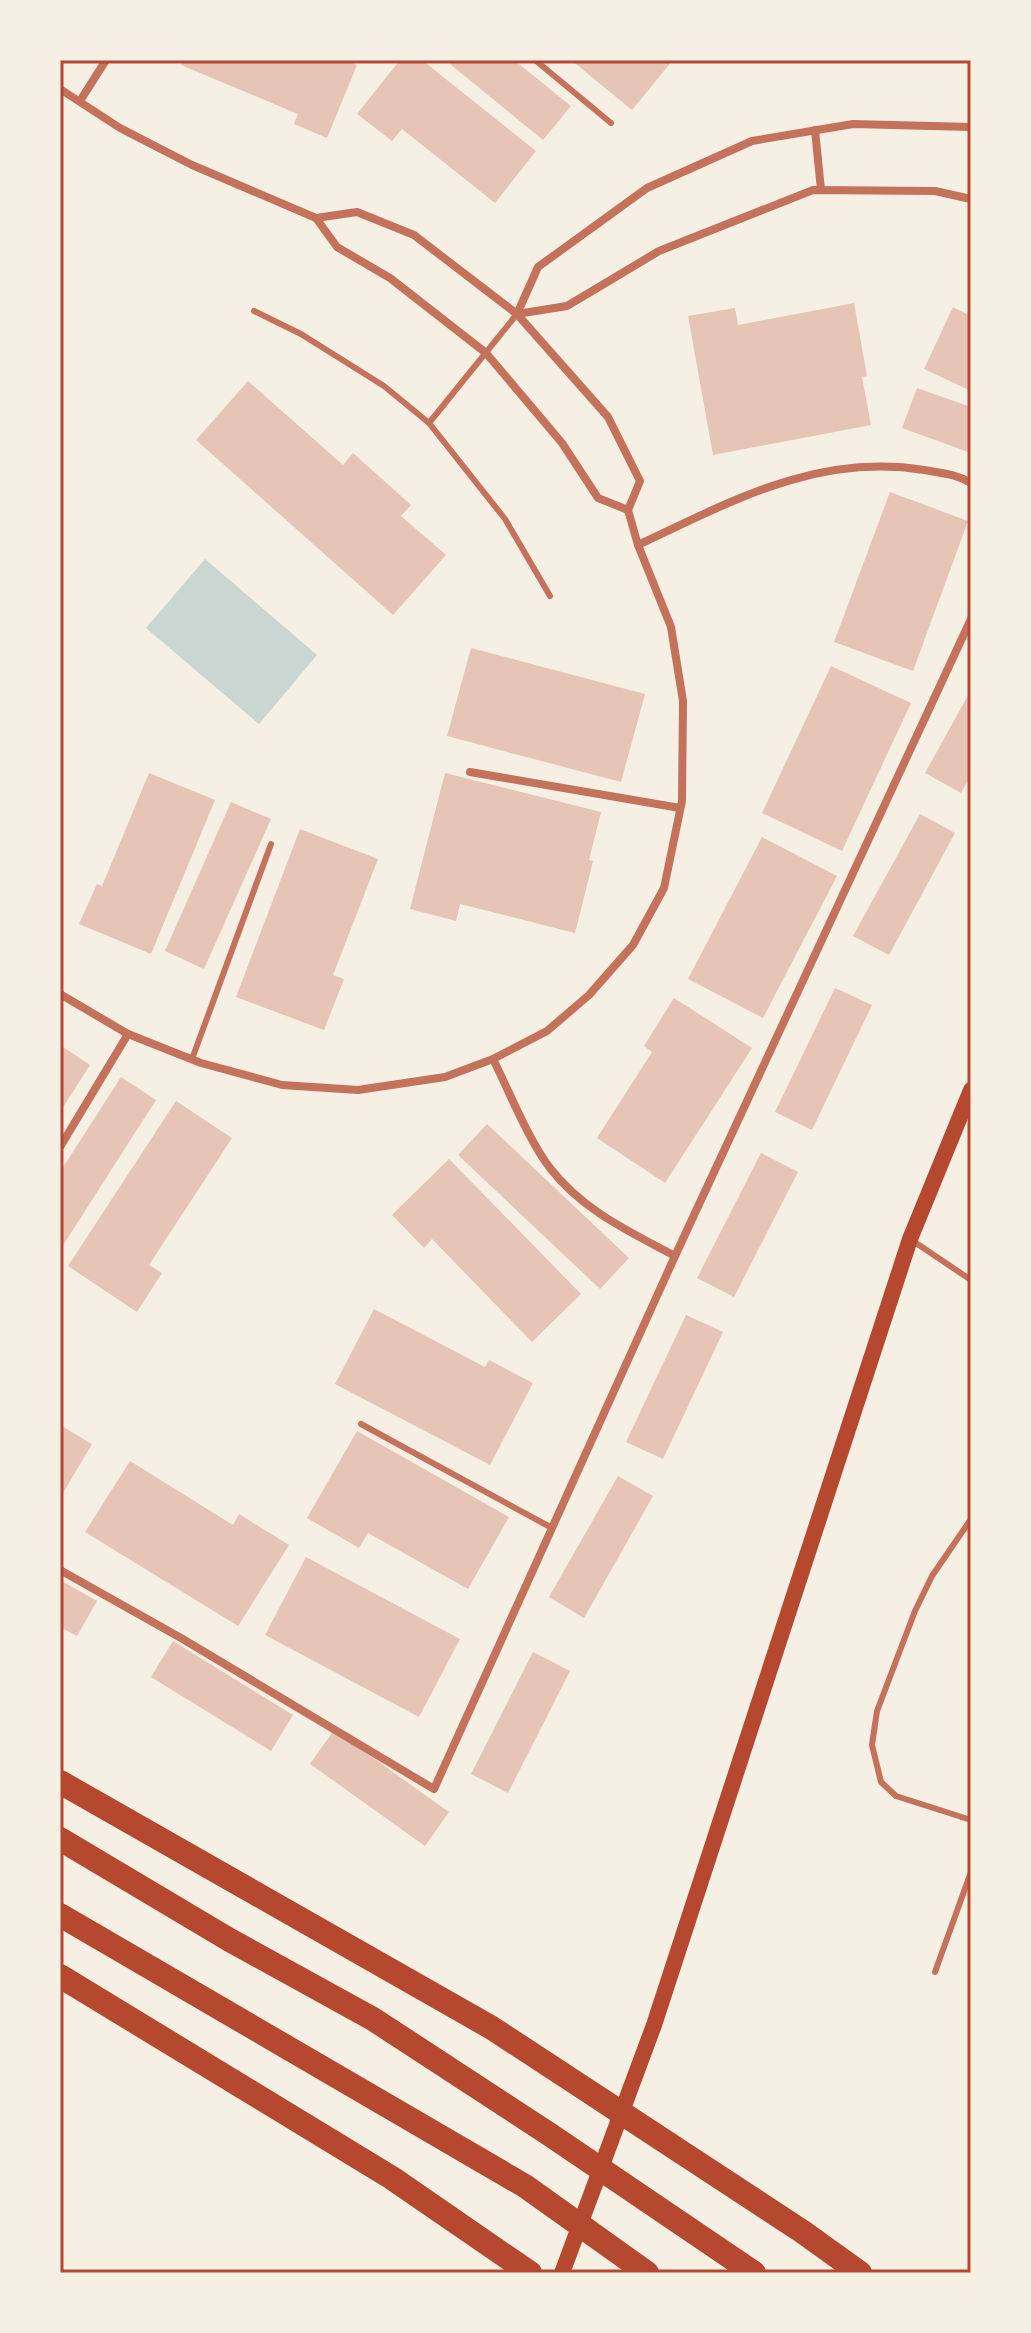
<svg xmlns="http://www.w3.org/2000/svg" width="1031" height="2333" font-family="Quicksand,sans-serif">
	<rect width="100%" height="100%" fill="#f6efe4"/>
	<path fill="#c9d6d2" d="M 205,559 L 317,655 L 259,724 L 146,628 Z"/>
	<g fill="#e6c5b7">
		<path d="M 183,60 L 345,60 L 357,65 L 327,138 L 294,124 L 298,114 L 181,65 Z"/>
		<path d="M 400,60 L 422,60 L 536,151 L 495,203 L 402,129 L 392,141 L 357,114 Z"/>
		<path d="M 445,60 L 514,60 L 571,106 L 543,140 Z"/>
		<path d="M 571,60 L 673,60 L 632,110 Z"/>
		<path d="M 854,303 L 867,376 L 862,377 L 871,425 L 713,455 L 688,316 L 735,308 L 738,325 Z"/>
		<path d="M 953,307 L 971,316 L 971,391 L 924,369 Z"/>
		<path d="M 248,381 L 343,465 L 353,453 L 411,505 L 401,516 L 446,555 L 393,615 L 196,440 Z"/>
		<path d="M 917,388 L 971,407 L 971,453 L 902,428 Z"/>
		<path d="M 890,492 L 968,521 L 913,671 L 834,642 Z"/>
		<path d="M 471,648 L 645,694 L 621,782 L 447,736 Z"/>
		<path d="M 831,666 L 911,703 L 842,851 L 762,813 Z"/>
		<path d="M 971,690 L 971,775 L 961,793 L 925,773 Z"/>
		<path d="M 149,773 L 215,800 L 151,954 L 79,924 L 97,884 L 102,886 Z"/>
		<path d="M 445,773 L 601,812 L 589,860 L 593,861 L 575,933 L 460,904 L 456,921 L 410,909 Z"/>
		<path d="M 231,802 L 271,819 L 204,969 L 165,951 Z"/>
		<path d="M 920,814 L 955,833 L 889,955 L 853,936 Z"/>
		<path d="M 300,829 L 378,859 L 333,975 L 344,979 L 324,1030 L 236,997 Z"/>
		<path d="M 762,837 L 837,876 L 763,1018 L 688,979 Z"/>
		<path d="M 835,988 L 872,1005 L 812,1130 L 775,1112 Z"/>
		<path d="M 674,998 L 752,1048 L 665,1183 L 597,1138 L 652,1052 L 644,1046 Z"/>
		<path d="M 60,1045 L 90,1065 L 60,1112 Z"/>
		<path d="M 121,1077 L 156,1100 L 60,1250 L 60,1172 Z"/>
		<path d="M 176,1101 L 232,1138 L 149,1265 L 162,1273 L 137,1312 L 68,1266 Z"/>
		<path d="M 487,1124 L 629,1258 L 600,1289 L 458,1155 Z"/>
		<path d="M 761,1153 L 798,1172 L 734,1297 L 697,1278 Z"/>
		<path d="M 449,1159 L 581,1294 L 532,1342 L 432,1239 L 424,1248 L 392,1215 Z"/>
		<path d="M 374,1309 L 485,1367 L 489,1360 L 533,1383 L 490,1465 L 335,1384 Z"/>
		<path d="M 686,1315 L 723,1332 L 663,1459 L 626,1442 Z"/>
		<path d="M 60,1425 L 92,1444 L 60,1498 Z"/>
		<path d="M 357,1431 L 509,1517 L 468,1589 L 368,1533 L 359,1548 L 307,1518 Z"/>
		<path d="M 130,1461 L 233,1525 L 239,1514 L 289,1545 L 238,1626 L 85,1532 Z"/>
		<path d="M 618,1476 L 653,1496 L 584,1618 L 549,1597 Z"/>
		<path d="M 306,1557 L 460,1639 L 419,1717 L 265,1635 Z"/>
		<path d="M 60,1580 L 97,1601 L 77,1636 L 60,1627 Z"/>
		<path d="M 173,1641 L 293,1715 L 271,1751 L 151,1677 Z"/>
		<path d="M 533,1652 L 570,1671 L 508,1793 L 471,1774 Z"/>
		<path d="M 334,1730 L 449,1812 L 425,1846 L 310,1764 Z"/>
	</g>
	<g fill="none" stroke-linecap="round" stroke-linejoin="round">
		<g stroke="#c5725c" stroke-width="6">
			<path d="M 535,60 L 611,123"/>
			<path d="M 254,311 L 301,334 L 384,386 L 429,423"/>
			<path d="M 517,314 L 429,423 L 505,519 L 550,596"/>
			<path d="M 192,1059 L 271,844"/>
			<path d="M 913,1241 L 971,1280"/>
			<path d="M 361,1424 L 552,1528"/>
			<path d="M 971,1519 L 932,1576 L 915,1611 L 877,1711 L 872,1745 L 881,1782 L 896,1796 L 971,1820"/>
			<path d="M 935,1972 L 971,1872"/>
		</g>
		<g stroke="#c5725c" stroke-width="8">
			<path d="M 60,89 L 120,128 L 192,165 L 316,218 L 337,247 L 390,278 L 486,353 L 562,443 L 598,498 L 628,510"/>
			<path d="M 80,101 L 106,60"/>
			<path d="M 815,130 L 821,190"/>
			<path d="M 517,314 L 538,267 L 647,188 L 752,141 L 853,124 L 971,127"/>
			<path d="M 517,314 L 567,306 L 659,251 L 813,190 L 935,191 L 971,199"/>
			<path d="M 638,545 C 732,501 817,453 924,470 C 941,473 956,474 971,483"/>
			<path d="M 470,772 L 680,808"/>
			<path d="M 60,994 L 128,1034 L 201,1063 L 282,1085 L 358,1090 L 445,1077 L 493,1059 L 547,1031 L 589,995 L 633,945 L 664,888 L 682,801 L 683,701 L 671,627 L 638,545 L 628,510 L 640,481 L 608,417 L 517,314 L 414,235 L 357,212 L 316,218"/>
			<path d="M 493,1059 C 509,1091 529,1141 550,1168 C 582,1210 630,1232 675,1256"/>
			<path d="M 60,1147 L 128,1034"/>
			<path d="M 60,1570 L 181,1638 L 434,1789 L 675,1256 L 971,619"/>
		</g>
		<path stroke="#b5482f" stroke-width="16" d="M 562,2273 L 654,2025 L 910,1239 L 971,1090"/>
		<g stroke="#b5482f" stroke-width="24">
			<path d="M 60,1782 L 492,2028 L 803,2232 L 860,2273"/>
			<path d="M 60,1839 L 228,1939 L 373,2019 L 549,2134 L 754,2273"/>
			<path d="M 60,1915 L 525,2186 L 647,2273"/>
			<path d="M 60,1976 L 392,2178 L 530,2273"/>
		</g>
	</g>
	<rect width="1031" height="2333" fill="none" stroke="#f6efe4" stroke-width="124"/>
	<rect x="62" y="62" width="907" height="2209" fill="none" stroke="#b5482f" stroke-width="3"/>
</svg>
